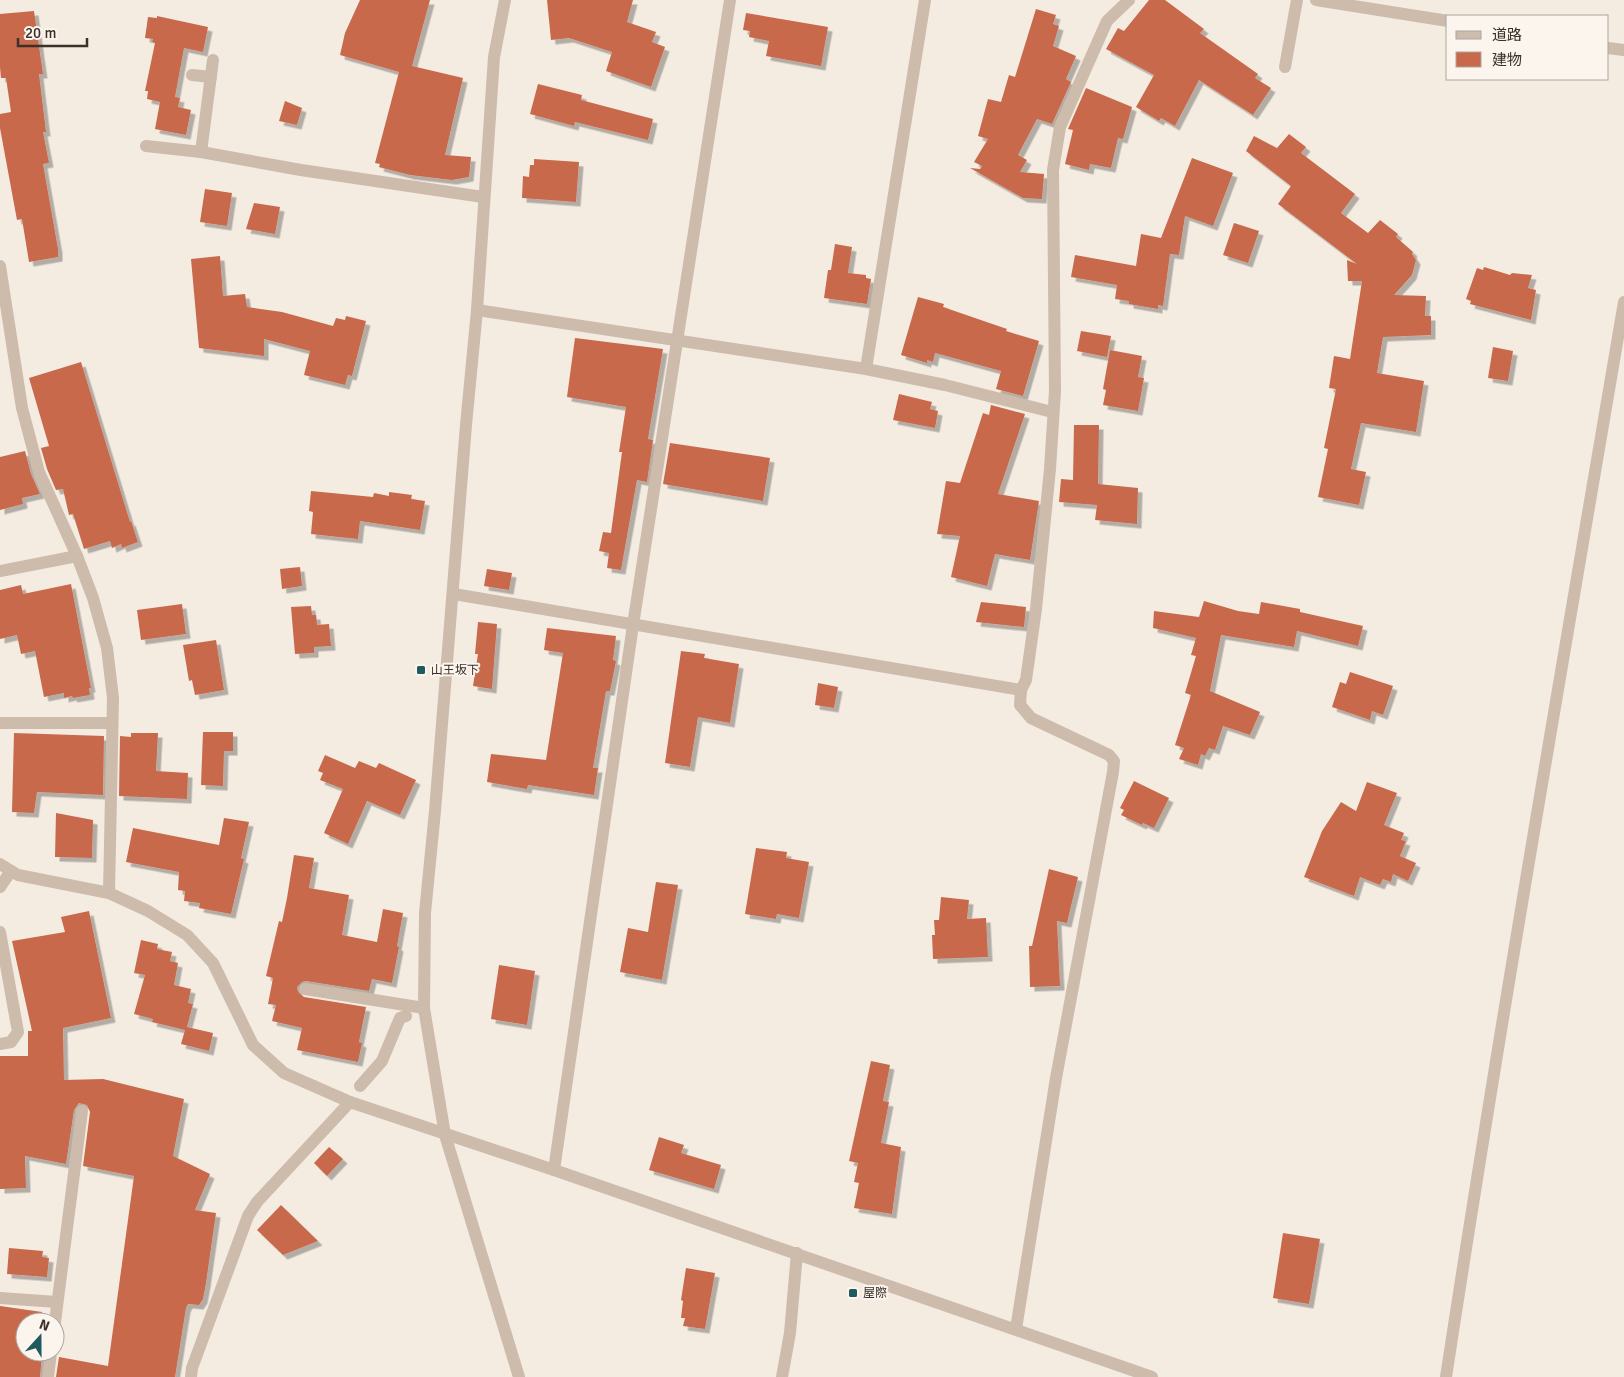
<svg xmlns="http://www.w3.org/2000/svg" width="1624" height="1377" font-family="Signika,'Noto Sans JP',sans-serif">
	<defs>
		<filter id="shadow"><feDropShadow dx="4.5" dy="4.5" stdDeviation="0" flood-color="#0004"/></filter>
	</defs>
	<rect width="100%" height="100%" fill="#f4ebe1"/>
	<g fill="#c8694b" filter="url(#shadow)">
		<path d="M 360,0 L 430,0 L 412,66 L 463,78 L 445,155 L 471,157 L 469,177 L 452,180 L 410,175 L 379,167 L 380,164 L 375,163 L 399,72 L 340,55 L 345,33 Z"/>
		<path d="M 547,0 L 633,0 L 627,22 L 656,32 L 652,42 L 665,47 L 651,87 L 606,71 L 612,52 L 569,38 L 551,40 Z"/>
		<path d="M 1149,0 L 1165,0 L 1204,29 L 1200,33 L 1258,74 L 1255,78 L 1271,88 L 1253,115 L 1199,80 L 1175,126 L 1161,118 L 1159,121 L 1136,107 L 1154,75 L 1106,49 L 1118,28 L 1124,31 Z"/>
		<path d="M 1036,9 L 1056,15 L 1053,24 L 1059,26 L 1053,46 L 1076,56 L 1066,79 L 1071,82 L 1052,124 L 1037,119 L 1018,155 L 1027,160 L 1020,172 L 1044,174 L 1042,199 L 1023,198 L 970,168 L 980,169 L 982,166 L 974,162 L 988,139 L 978,136 L 988,99 L 1001,102 L 1009,75 L 1015,77 Z"/>
		<path d="M 34,11 L 43,74 L 39,74 L 46,132 L 43,132 L 49,163 L 43,164 L 58,249 L 58,257 L 29,262 L 22,219 L 17,220 L 0,128 L 0,114 L 11,112 L 6,78 L 1,78 L 0,67 L 0,14 Z"/>
		<path d="M 746,13 L 828,27 L 821,66 L 766,56 L 769,41 L 749,37 L 750,31 L 743,30 Z"/>
		<path d="M 157,16 L 208,27 L 203,52 L 184,48 L 175,97 L 180,98 L 178,107 L 191,110 L 186,135 L 155,129 L 160,102 L 147,99 L 148,91 L 145,91 L 155,43 L 152,42 L 153,39 L 145,38 L 148,17 L 157,18 Z"/>
		<path d="M 538,84 L 582,95 L 581,100 L 653,119 L 648,140 L 575,122 L 574,126 L 530,114 Z"/>
		<path d="M 1086,88 L 1132,107 L 1123,139 L 1118,138 L 1111,168 L 1090,164 L 1089,170 L 1065,164 L 1073,130 L 1068,129 Z"/>
		<path d="M 285,101 L 302,108 L 297,125 L 279,121 Z"/>
		<path d="M 1289,134 L 1306,147 L 1301,153 L 1355,194 L 1341,213 L 1368,233 L 1380,220 L 1398,234 L 1396,237 L 1413,252 L 1412,254 L 1416,260 L 1412,275 L 1394,295 L 1426,296 L 1425,316 L 1431,316 L 1431,335 L 1383,337 L 1377,373 L 1424,381 L 1416,432 L 1361,423 L 1351,469 L 1366,472 L 1359,505 L 1318,497 L 1328,449 L 1324,448 L 1336,389 L 1329,388 L 1334,356 L 1350,359 L 1362,281 L 1348,281 L 1347,260 L 1357,264 L 1278,204 L 1291,186 L 1246,151 L 1254,136 L 1277,148 Z"/>
		<path d="M 1192,158 L 1233,173 L 1213,226 L 1185,216 L 1179,255 L 1170,254 L 1163,306 L 1158,305 L 1158,309 L 1129,304 L 1129,301 L 1115,299 L 1117,285 L 1071,277 L 1075,255 L 1136,266 L 1141,234 L 1161,238 Z"/>
		<path d="M 534,159 L 579,162 L 576,202 L 522,198 L 523,176 L 529,177 L 530,165 L 534,165 Z"/>
		<path d="M 205,189 L 232,193 L 227,226 L 200,222 Z"/>
		<path d="M 254,203 L 280,207 L 275,234 L 246,229 Z"/>
		<path d="M 1234,223 L 1259,231 L 1248,263 L 1223,255 Z"/>
		<path d="M 835,244 L 852,247 L 848,273 L 866,275 L 866,278 L 871,279 L 867,304 L 824,298 L 828,270 L 831,270 Z"/>
		<path d="M 220,256 L 223,296 L 245,294 L 247,307 L 282,312 L 333,326 L 336,318 L 345,320 L 346,316 L 366,321 L 352,376 L 348,375 L 345,385 L 304,375 L 310,351 L 264,339 L 264,356 L 199,348 L 191,259 Z"/>
		<path d="M 1484,267 L 1510,275 L 1512,273 L 1532,275 L 1528,288 L 1536,290 L 1531,320 L 1470,304 L 1471,301 L 1466,299 L 1477,268 L 1483,270 Z"/>
		<path d="M 918,297 L 944,304 L 943,307 L 1007,329 L 1006,331 L 1039,341 L 1023,396 L 996,389 L 1001,371 L 935,353 L 933,362 L 927,360 L 927,363 L 901,355 Z"/>
		<path d="M 1081,331 L 1111,336 L 1107,357 L 1077,351 Z"/>
		<path d="M 575,338 L 663,349 L 648,439 L 653,440 L 647,482 L 637,480 L 621,570 L 607,568 L 609,553 L 599,551 L 603,532 L 611,533 L 622,452 L 619,452 L 626,407 L 567,397 Z"/>
		<path d="M 1493,347 L 1513,351 L 1508,381 L 1488,378 Z"/>
		<path d="M 1110,350 L 1142,356 L 1138,377 L 1144,378 L 1138,411 L 1103,405 L 1106,390 L 1103,389 Z"/>
		<path d="M 81,362 L 130,522 L 131,521 L 138,542 L 122,548 L 121,544 L 112,548 L 110,541 L 84,549 L 73,514 L 69,515 L 63,489 L 56,490 L 47,469 L 41,448 L 49,446 L 29,378 Z"/>
		<path d="M 899,394 L 932,402 L 930,409 L 938,411 L 935,428 L 893,420 Z"/>
		<path d="M 991,405 L 1025,414 L 998,494 L 1039,501 L 1030,560 L 995,554 L 987,586 L 951,577 L 960,536 L 937,534 L 946,481 L 960,483 L 983,413 L 989,415 Z"/>
		<path d="M 1074,425 L 1099,425 L 1098,484 L 1138,488 L 1137,524 L 1095,520 L 1097,505 L 1059,502 L 1061,479 L 1073,480 Z"/>
		<path d="M 670,443 L 770,458 L 763,501 L 663,484 Z"/>
		<path d="M 25,451 L 31,474 L 40,494 L 22,498 L 23,504 L 0,510 L 0,457 Z"/>
		<path d="M 311,491 L 373,497 L 374,493 L 389,496 L 389,492 L 412,495 L 411,499 L 425,501 L 420,530 L 360,521 L 358,539 L 311,534 L 313,512 L 309,511 Z"/>
		<path d="M 300,567 L 302,586 L 282,589 L 280,569 Z"/>
		<path d="M 487,569 L 512,573 L 509,590 L 484,586 Z"/>
		<path d="M 71,584 L 91,688 L 89,688 L 90,695 L 73,698 L 72,696 L 64,698 L 64,693 L 44,697 L 35,651 L 21,654 L 17,635 L 0,639 L 0,590 L 21,585 L 23,594 Z"/>
		<path d="M 1204,601 L 1238,611 L 1259,614 L 1261,602 L 1300,609 L 1300,612 L 1363,626 L 1358,646 L 1297,631 L 1294,647 L 1221,635 L 1210,691 L 1260,712 L 1250,735 L 1223,726 L 1215,750 L 1209,748 L 1205,756 L 1201,754 L 1198,765 L 1179,759 L 1184,748 L 1175,745 L 1191,695 L 1185,693 L 1196,656 L 1191,655 L 1196,638 L 1153,628 L 1154,611 L 1199,617 Z"/>
		<path d="M 981,602 L 1026,607 L 1024,627 L 976,622 Z"/>
		<path d="M 182,604 L 186,634 L 141,640 L 137,610 Z"/>
		<path d="M 311,606 L 312,615 L 316,615 L 317,625 L 329,624 L 331,646 L 314,647 L 314,653 L 295,654 L 291,607 Z"/>
		<path d="M 478,622 L 497,624 L 492,689 L 473,686 L 478,654 L 475,654 Z"/>
		<path d="M 547,628 L 616,636 L 613,660 L 616,661 L 610,691 L 606,691 L 593,768 L 598,768 L 594,795 L 528,785 L 527,789 L 487,782 L 491,754 L 546,760 L 563,653 L 544,650 Z"/>
		<path d="M 216,640 L 224,690 L 195,695 L 192,680 L 189,681 L 183,645 Z"/>
		<path d="M 681,651 L 705,654 L 704,658 L 739,664 L 730,723 L 698,717 L 690,767 L 665,763 Z"/>
		<path d="M 1350,672 L 1393,686 L 1383,715 L 1372,711 L 1370,720 L 1332,707 L 1340,682 L 1346,684 Z"/>
		<path d="M 818,683 L 838,687 L 834,708 L 815,705 Z"/>
		<path d="M 203,732 L 233,732 L 233,751 L 224,751 L 223,786 L 201,785 Z"/>
		<path d="M 14,733 L 104,736 L 103,795 L 37,792 L 34,813 L 12,812 Z"/>
		<path d="M 131,733 L 158,733 L 156,771 L 188,773 L 187,799 L 119,796 L 120,736 L 131,737 Z"/>
		<path d="M 325,755 L 355,768 L 359,761 L 376,768 L 379,763 L 416,780 L 400,815 L 367,801 L 348,844 L 324,833 L 343,789 L 320,780 L 323,773 L 318,771 Z"/>
		<path d="M 1134,781 L 1169,798 L 1154,828 L 1143,823 L 1142,825 L 1121,815 L 1124,810 L 1120,808 Z"/>
		<path d="M 1367,782 L 1397,793 L 1384,825 L 1404,833 L 1401,840 L 1406,841 L 1400,856 L 1416,863 L 1408,881 L 1393,874 L 1391,882 L 1383,879 L 1380,885 L 1360,877 L 1354,896 L 1304,877 L 1322,831 L 1341,802 L 1356,811 Z"/>
		<path d="M 56,813 L 93,820 L 92,858 L 55,857 Z"/>
		<path d="M 224,818 L 249,822 L 241,858 L 244,859 L 231,914 L 199,908 L 200,903 L 184,901 L 185,891 L 178,890 L 179,872 L 126,862 L 133,828 L 219,845 Z"/>
		<path d="M 756,848 L 787,852 L 786,858 L 809,862 L 799,918 L 777,914 L 776,919 L 745,914 Z"/>
		<path d="M 294,855 L 314,858 L 309,888 L 349,895 L 342,935 L 377,942 L 383,909 L 403,913 L 397,946 L 399,947 L 392,983 L 372,979 L 369,991 L 306,981 L 302,982 L 297,987 L 298,992 L 304,997 L 366,1007 L 359,1042 L 362,1043 L 358,1062 L 297,1050 L 302,1028 L 272,1021 L 276,1005 L 268,1004 L 273,978 L 266,976 L 279,921 L 282,922 L 287,898 Z"/>
		<path d="M 1049,869 L 1078,877 L 1067,923 L 1057,921 L 1060,986 L 1030,987 L 1029,946 L 1032,946 Z"/>
		<path d="M 656,882 L 678,885 L 662,980 L 620,972 L 628,928 L 648,932 Z"/>
		<path d="M 941,897 L 969,900 L 967,919 L 986,918 L 988,957 L 933,959 L 932,935 L 935,935 L 934,920 L 939,920 Z"/>
		<path d="M 89,911 L 111,1018 L 63,1028 L 64,1080 L 103,1079 L 184,1099 L 173,1156 L 210,1174 L 195,1210 L 216,1213 L 206,1283 L 203,1299 L 199,1305 L 188,1304 L 186,1308 L 175,1377 L 56,1377 L 59,1357 L 108,1366 L 134,1176 L 83,1166 L 90,1112 L 87,1105 L 79,1103 L 74,1110 L 66,1164 L 25,1156 L 26,1188 L 0,1189 L 0,1056 L 28,1056 L 28,1031 L 32,1031 L 12,941 L 65,932 L 61,917 Z"/>
		<path d="M 141,940 L 158,944 L 157,949 L 172,952 L 170,961 L 178,963 L 174,985 L 191,989 L 188,1003 L 193,1004 L 187,1027 L 213,1033 L 209,1051 L 181,1044 L 185,1030 L 152,1022 L 153,1019 L 134,1014 L 145,975 L 134,973 Z"/>
		<path d="M 499,965 L 535,971 L 527,1025 L 491,1019 Z"/>
		<path d="M 871,1061 L 890,1065 L 883,1101 L 889,1102 L 881,1143 L 901,1147 L 892,1214 L 854,1208 L 859,1183 L 854,1182 L 858,1163 L 849,1161 Z"/>
		<path d="M 659,1137 L 684,1145 L 681,1153 L 721,1165 L 714,1189 L 649,1170 Z"/>
		<path d="M 329,1147 L 343,1159 L 327,1176 L 314,1163 Z"/>
		<path d="M 281,1205 L 318,1241 L 283,1255 L 257,1230 Z"/>
		<path d="M 1283,1233 L 1320,1239 L 1309,1304 L 1273,1298 Z"/>
		<path d="M 9,1248 L 43,1251 L 42,1257 L 49,1258 L 47,1277 L 7,1274 Z"/>
		<path d="M 686,1268 L 715,1273 L 705,1329 L 683,1326 L 685,1318 L 681,1318 L 683,1301 L 681,1300 Z"/>
		<path d="M 0,1306 L 42,1312 L 42,1322 L 25,1322 L 25,1352 L 37,1352 L 37,1354 L 42,1355 L 40,1377 L 0,1377 Z"/>
	</g>
	<g fill="none" stroke-linecap="round" stroke-linejoin="round">
		<path stroke="#cdbbac" stroke-width="12" d="M 360,1086 L 382,1061 L 400,1018 L 406,1016"/>
		<g stroke="#cdbbac" stroke-width="12">
			<path d="M 1316,0 L 1448,21"/>
			<path d="M 1608,48 L 1624,50"/>
			<path d="M 1285,67 L 1297,0"/>
			<path d="M 192,75 L 211,77"/>
			<path d="M 146,146 L 201,152 L 301,170 L 483,197"/>
			<path d="M 201,152 L 213,60"/>
			<path d="M 0,266 L 22,408 L 39,472 L 77,556 L 93,598 L 107,648 L 113,698 L 109,893"/>
			<path d="M 477,310 L 866,369 L 945,385 L 1052,412"/>
			<path d="M 866,369 L 925,0"/>
			<path d="M 0,571 L 77,556"/>
			<path d="M 454,594 L 1021,690 L 1020,705 L 1031,718 L 1109,755 L 1114,761 L 1113,772 L 1056,1078 L 1016,1329"/>
			<path d="M 1021,690 L 1026,680 L 1036,609 L 1050,469 L 1055,391 L 1053,170 L 1060,127 L 1107,21 L 1129,0"/>
			<path d="M 0,723 L 112,723"/>
			<path d="M 0,887 L 11,871"/>
			<path d="M 0,932 L 18,1032 L 11,1042 L 0,1044"/>
			<path d="M 305,989 L 424,1008"/>
			<path d="M 554,1170 L 633,625 L 730,0"/>
			<path d="M 0,1298 L 57,1302"/>
			<path d="M 55,1322 L 82,1111"/>
			<path d="M 48,1377 L 51,1352"/>
			<path d="M 191,1377 L 192,1368 L 248,1216 L 257,1202 L 350,1102"/>
			<path d="M 782,1377 L 790,1333 L 797,1253"/>
			<path d="M 1446,1377 C 1501,1018 1563,660 1624,302"/>
		</g>
		<g stroke="#cdbbac" stroke-width="12">
			<path d="M 505,0 L 494,57 L 477,310 L 466,425 L 435,811 L 425,913 L 424,1008 L 445,1135 L 519,1377"/>
			<path d="M 0,864 L 18,875 L 109,893 L 148,911 L 187,935 L 213,963 L 253,1045 L 284,1073 L 350,1102 L 554,1170 L 1152,1377"/>
		</g>
	</g>
	<g fill="#1f5a5e" stroke="#fbf5ee" stroke-width="2">
		<rect x="416" y="665" width="10" height="10" rx="2.5"/>
		<rect x="848" y="1288" width="10" height="10" rx="2.5"/>
	</g>
	<g text-anchor="middle" dominant-baseline="central" stroke-width="4" stroke-linejoin="round" paint-order="stroke">
		<g font-size="12" fill="#3b302b" stroke="#fbf5ee" text-anchor="start">
			<text x="431" y="670">山王坂下</text>
			<text x="863" y="1293">屋際</text>
		</g>
	</g>
	<rect x="1446" y="15" width="162" height="65" fill="#fbf5ee" stroke="#aea6a0"/>
	<rect x="1456" y="31" width="25" height="8" fill="#cdbbac" stroke="#aea6a0"/>
	<text x="1492" y="40" font-size="15" fill="#3b302b">道路</text>
	<rect x="1456" y="52" width="25" height="15" fill="#c8694b" stroke="#aea6a0"/>
	<text x="1492" y="65" font-size="15" fill="#3b302b">建物</text>
	<g transform="translate(40 1337) rotate(21)"><circle r="24" fill="#fbf5ee" stroke="#aea6a0"/>
	<path d="M0-4L9 19L0 12L-9 19Z" fill="#1f5a5e"/>
	<text y="-8" font-size="14" font-weight="bold" text-anchor="middle" fill="#3b302b">N</text>
	</g>
	<path d="M18 38v8h69v-8" fill="none" stroke="#3b302b" stroke-width="2.5"/>
	<text x="25" y="38" font-size="15" fill="#3b302b" stroke="#fbf5ee" stroke-width="4" paint-order="stroke">20 m</text>
</svg>
